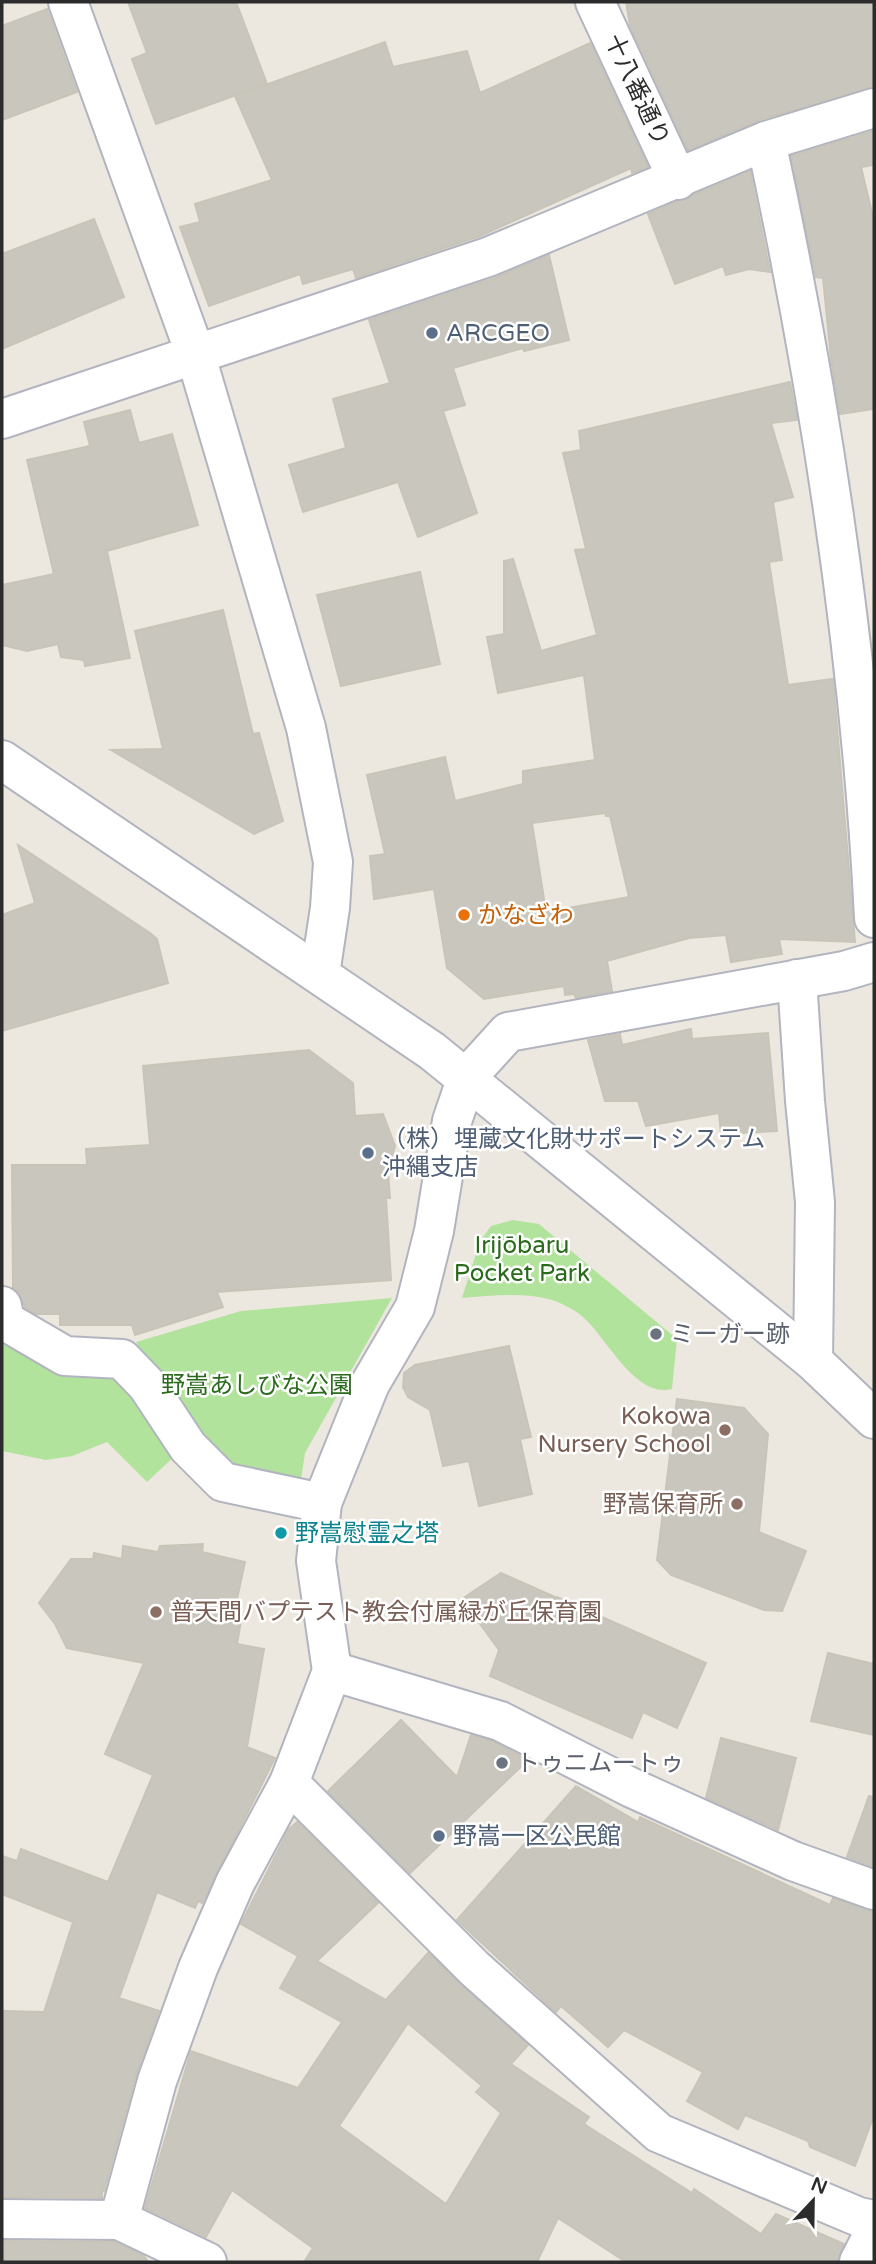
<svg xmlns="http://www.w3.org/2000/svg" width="876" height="2264" font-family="'Varela Round','Noto Sans JP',sans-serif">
	<rect width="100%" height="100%" fill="#ede8df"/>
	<g fill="#b2e39c">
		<path d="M 513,1220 L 539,1224 L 677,1339 L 672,1389 C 636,1399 607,1339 585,1319 C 578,1311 558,1301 548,1299 C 520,1292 490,1296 462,1298 L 480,1241 L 491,1226 Z"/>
		<path d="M 392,1298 L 305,1453 L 301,1479 L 247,1474 L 198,1434 L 163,1395 L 136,1342 L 241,1311 Z"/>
		<path d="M 2,1335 L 69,1377 L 114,1370 L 180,1451 L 147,1482 L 107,1442 L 72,1456 L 46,1460 L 2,1451 Z"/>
	</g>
	<g fill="#c9c6bd" stroke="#c9c4b8" stroke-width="2" fill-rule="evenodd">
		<path d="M 128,2 L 236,2 L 267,84 L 156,124 L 132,59 L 147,53 Z"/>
		<path d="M 626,2 L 874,2 L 874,87 L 759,120 L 688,150 L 630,25 Z"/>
		<path d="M 47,9 L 77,92 L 2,120 L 2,26 Z"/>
		<path d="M 385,42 L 393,67 L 467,51 L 480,93 L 590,43 L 648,167 L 632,173 L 631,168 L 480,236 L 356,278 L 353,269 L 303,284 L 300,274 L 209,306 L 180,227 L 200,222 L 195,204 L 272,180 L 235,96 Z"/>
		<path d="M 874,131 L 874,165 L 861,167 L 874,221 L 874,409 L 840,414 L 831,359 L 823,278 L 816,277 L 791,156 Z"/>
		<path d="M 750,171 L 770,272 L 749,269 L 726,275 L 723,266 L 675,284 L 648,214 Z"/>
		<path d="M 94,219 L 124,297 L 2,349 L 2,254 Z"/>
		<path d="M 549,255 L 569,340 L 524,351 L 523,348 L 453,368 L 465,405 L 443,411 L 477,513 L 418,537 L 398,482 L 303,512 L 289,465 L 346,448 L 333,399 L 390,383 L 369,320 L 495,278 Z"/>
		<path d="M 790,382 L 797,420 L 771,423 L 793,497 L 773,502 L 782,560 L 769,562 L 788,685 L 833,679 L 855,942 L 779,939 L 782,954 L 731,962 L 726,935 L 689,938 L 607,961 L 612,991 L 576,998 L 574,994 L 565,995 L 564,986 L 484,999 L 447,968 L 434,889 L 374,899 L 370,856 L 385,854 L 367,775 L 445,757 L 455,801 L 523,784 L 523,771 L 595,760 L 584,675 L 498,693 L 487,637 L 504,634 L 504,561 L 513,559 L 541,651 L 597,635 L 575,550 L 586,549 L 563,453 L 581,450 L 579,431 ZM 605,813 L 606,816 L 610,816 L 629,897 L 546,912 L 532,823 Z"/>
		<path d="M 130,410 L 139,443 L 172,434 L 198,525 L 107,551 L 130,658 L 85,666 L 84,660 L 61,657 L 58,644 L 27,651 L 2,645 L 2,585 L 54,574 L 27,460 L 90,446 L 84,422 Z"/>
		<path d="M 420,572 L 440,664 L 341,686 L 317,595 Z"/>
		<path d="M 223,610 L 253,734 L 259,733 L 283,821 L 254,834 L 111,750 L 163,749 L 135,631 Z"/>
		<path d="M 18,845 L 150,933 L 157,939 L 168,983 L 2,1031 L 2,915 L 35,903 Z"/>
		<path d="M 691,1029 L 692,1039 L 768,1033 L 777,1131 L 721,1134 L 719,1113 L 646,1126 L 638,1101 L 605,1101 L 588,1040 L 620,1034 L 622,1045 Z"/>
		<path d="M 309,1050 L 353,1083 L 355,1116 L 383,1114 L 395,1146 L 388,1172 L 390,1198 L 386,1198 L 391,1280 L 217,1292 L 223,1307 L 135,1335 L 132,1325 L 60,1325 L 60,1314 L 36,1314 L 25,1307 L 19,1292 L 13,1288 L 12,1165 L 87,1165 L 86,1149 L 150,1145 L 143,1066 Z"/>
		<path d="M 509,1346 L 531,1437 L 520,1439 L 532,1494 L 479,1506 L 469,1461 L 443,1466 L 430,1410 L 408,1397 L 403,1387 L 404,1373 L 415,1365 Z"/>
		<path d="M 677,1399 L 744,1408 L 768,1434 L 759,1532 L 806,1551 L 782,1611 L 764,1610 L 671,1575 L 657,1560 Z"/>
		<path d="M 203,1544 L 202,1552 L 245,1562 L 234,1613 L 242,1615 L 237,1644 L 264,1649 L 247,1747 L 275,1758 L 202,1903 L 198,1901 L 195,1908 L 157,1892 L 119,1998 L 159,2011 L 136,2075 L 104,2191 L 102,2189 L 102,2198 L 2,2197 L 2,2011 L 44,2012 L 73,1922 L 2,1894 L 2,1856 L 17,1861 L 21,1849 L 108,1882 L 153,1775 L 105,1754 L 144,1663 L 67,1648 L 55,1624 L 39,1603 L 71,1559 L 93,1559 L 94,1553 L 122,1559 L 123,1546 L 158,1552 L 160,1546 Z"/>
		<path d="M 501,1573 L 555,1597 L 556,1600 L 557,1597 L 706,1663 L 677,1728 L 643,1712 L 632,1738 L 490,1676 L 499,1650 L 462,1599 Z"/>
		<path d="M 828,1653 L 874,1664 L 874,1735 L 811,1721 Z"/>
		<path d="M 401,1720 L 457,1777 L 471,1735 L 492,1741 L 528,1760 L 410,1873 L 328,1791 Z"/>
		<path d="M 721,1738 L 796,1758 L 778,1830 L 706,1798 Z"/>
		<path d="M 576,1786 L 638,1822 L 640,1817 L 830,1905 L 833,1898 L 874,1911 L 874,2115 L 855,2166 L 810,2147 L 808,2141 L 745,2115 L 738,2129 L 687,2101 L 703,2072 L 624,2030 L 608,2047 L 561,2006 L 556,2012 L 457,1920 Z"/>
		<path d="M 869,1796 L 874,1797 L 874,1867 L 847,1857 Z"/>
		<path d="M 297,1822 L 378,1903 L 317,1961 L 386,2000 L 428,1953 L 528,2045 L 511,2064 L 589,2117 L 584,2124 L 692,2193 L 694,2189 L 761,2234 L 776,2214 L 844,2244 L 837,2262 L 626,2262 L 558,2218 L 537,2262 L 304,2262 L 313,2248 L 232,2190 L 206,2237 L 145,2208 L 191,2051 L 298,2088 L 342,2022 L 280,1988 L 298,1956 L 241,1924 L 289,1829 ZM 408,2023 L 482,2086 L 476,2092 L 501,2113 L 446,2204 L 339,2126 Z"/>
		<path d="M 2,2241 L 114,2242 L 144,2256 L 148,2262 L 2,2262 Z"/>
	</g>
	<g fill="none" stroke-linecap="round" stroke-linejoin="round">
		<defs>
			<g id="minor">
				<path d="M 68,2 L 195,353 L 306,728 L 333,862 L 330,908 L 320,974"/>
				<path d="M 595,2 L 678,180"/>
				<path d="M 766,141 C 821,397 861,657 874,918"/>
				<path d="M 2,419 L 488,257 L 766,141 L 874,108"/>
				<path d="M 797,979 L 805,1101 L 815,1202 L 813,1361"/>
				<path d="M 2,1306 L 5,1321 L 65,1356 L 122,1359 L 147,1385 L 188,1447 L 223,1482 L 322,1503"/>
				<path d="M 332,1671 L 500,1721 L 632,1788 L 793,1861 L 874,1890"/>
				<path d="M 289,1783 L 475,1969 L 659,2133 L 859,2217 L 874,2220"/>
				<path d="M 2,2219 L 119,2220 L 207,2262"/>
				<path d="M 119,2220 L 157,2081 L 198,1968 L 235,1883 L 289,1783 L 332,1671 L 316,1561 L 322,1503 L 370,1384 L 415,1307 L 434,1231 L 452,1121 L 467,1077 L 508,1032 L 844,971 L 874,962"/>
				<path d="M 859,2262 L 874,2233"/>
			</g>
			<path id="tertiary" d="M 2,760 L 432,1051 L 813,1361 L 874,1419"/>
		</defs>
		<use href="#minor" stroke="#b2b4bf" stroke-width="42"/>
		<use href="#tertiary" stroke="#b2b4bf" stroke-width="42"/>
		<use href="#minor" stroke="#fff" stroke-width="38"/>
		<use href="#tertiary" stroke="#fff" stroke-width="38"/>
	</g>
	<g fill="#5c6f8a" stroke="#fff" stroke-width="2.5">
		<circle cx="432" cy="333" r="7"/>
		<circle cx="368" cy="1153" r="7"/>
		<circle cx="439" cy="1836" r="7"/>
	</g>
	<circle fill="#e8710a" stroke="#fff" stroke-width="2.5" cx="464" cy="915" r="7"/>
	<g fill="#6b7280" stroke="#fff" stroke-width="2.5">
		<circle cx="656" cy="1334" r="7"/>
		<circle cx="502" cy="1763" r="7"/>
	</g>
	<g fill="#8d6e63" stroke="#fff" stroke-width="2.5">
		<circle cx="725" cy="1430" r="7"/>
		<circle cx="737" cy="1504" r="7"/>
		<circle cx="156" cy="1612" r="7"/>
	</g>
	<circle fill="#0f9aa8" stroke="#fff" stroke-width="2.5" cx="281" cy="1533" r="7"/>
	<g text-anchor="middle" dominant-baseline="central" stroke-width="5" stroke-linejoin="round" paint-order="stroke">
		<g font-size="24" fill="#2c2c2c" stroke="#fff">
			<text transform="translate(637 90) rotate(65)">十八番通り</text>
		</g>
		<g font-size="24" fill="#4e5e75" stroke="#fff" text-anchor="start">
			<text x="446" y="333">ARCGEO</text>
			<text x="382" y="1139">（株）埋蔵文化財サポートシステム<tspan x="382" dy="28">沖縄支店</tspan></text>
			<text x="453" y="1836">野嵩一区公民館</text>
		</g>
		<g font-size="24" fill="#c56008" stroke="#fff" text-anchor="start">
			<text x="478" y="915">かなざわ</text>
		</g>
		<g font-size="24" fill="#296a1c" stroke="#fff">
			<text x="522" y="1245">Irijōbaru<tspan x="522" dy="28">Pocket Park</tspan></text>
			<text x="257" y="1385">野嵩あしびな公園</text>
		</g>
		<g font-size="24" fill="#5b616d" stroke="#fff" text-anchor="start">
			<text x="670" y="1334">ミーガー跡</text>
			<text x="516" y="1763">トゥニムートゥ</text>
		</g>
		<g font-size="24" fill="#785e54" stroke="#fff" text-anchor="end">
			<text x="711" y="1416">Kokowa<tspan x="711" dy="28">Nursery School</tspan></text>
			<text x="723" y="1504">野嵩保育所</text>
			<text x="170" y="1612" text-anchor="start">普天間バプテスト教会付属緑が丘保育園</text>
		</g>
		<g font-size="24" fill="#0d838f" stroke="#fff" text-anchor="start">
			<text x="295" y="1533">野嵩慰霊之塔</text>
		</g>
	</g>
	<rect width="876" height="2264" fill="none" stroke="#2c2c2c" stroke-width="7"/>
	<g transform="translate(813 2201) rotate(22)" stroke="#ffffff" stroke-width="5" paint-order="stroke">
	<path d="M0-5L12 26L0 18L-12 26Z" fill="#2c2c2c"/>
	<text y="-10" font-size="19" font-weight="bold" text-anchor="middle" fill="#2c2c2c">N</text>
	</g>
</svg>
